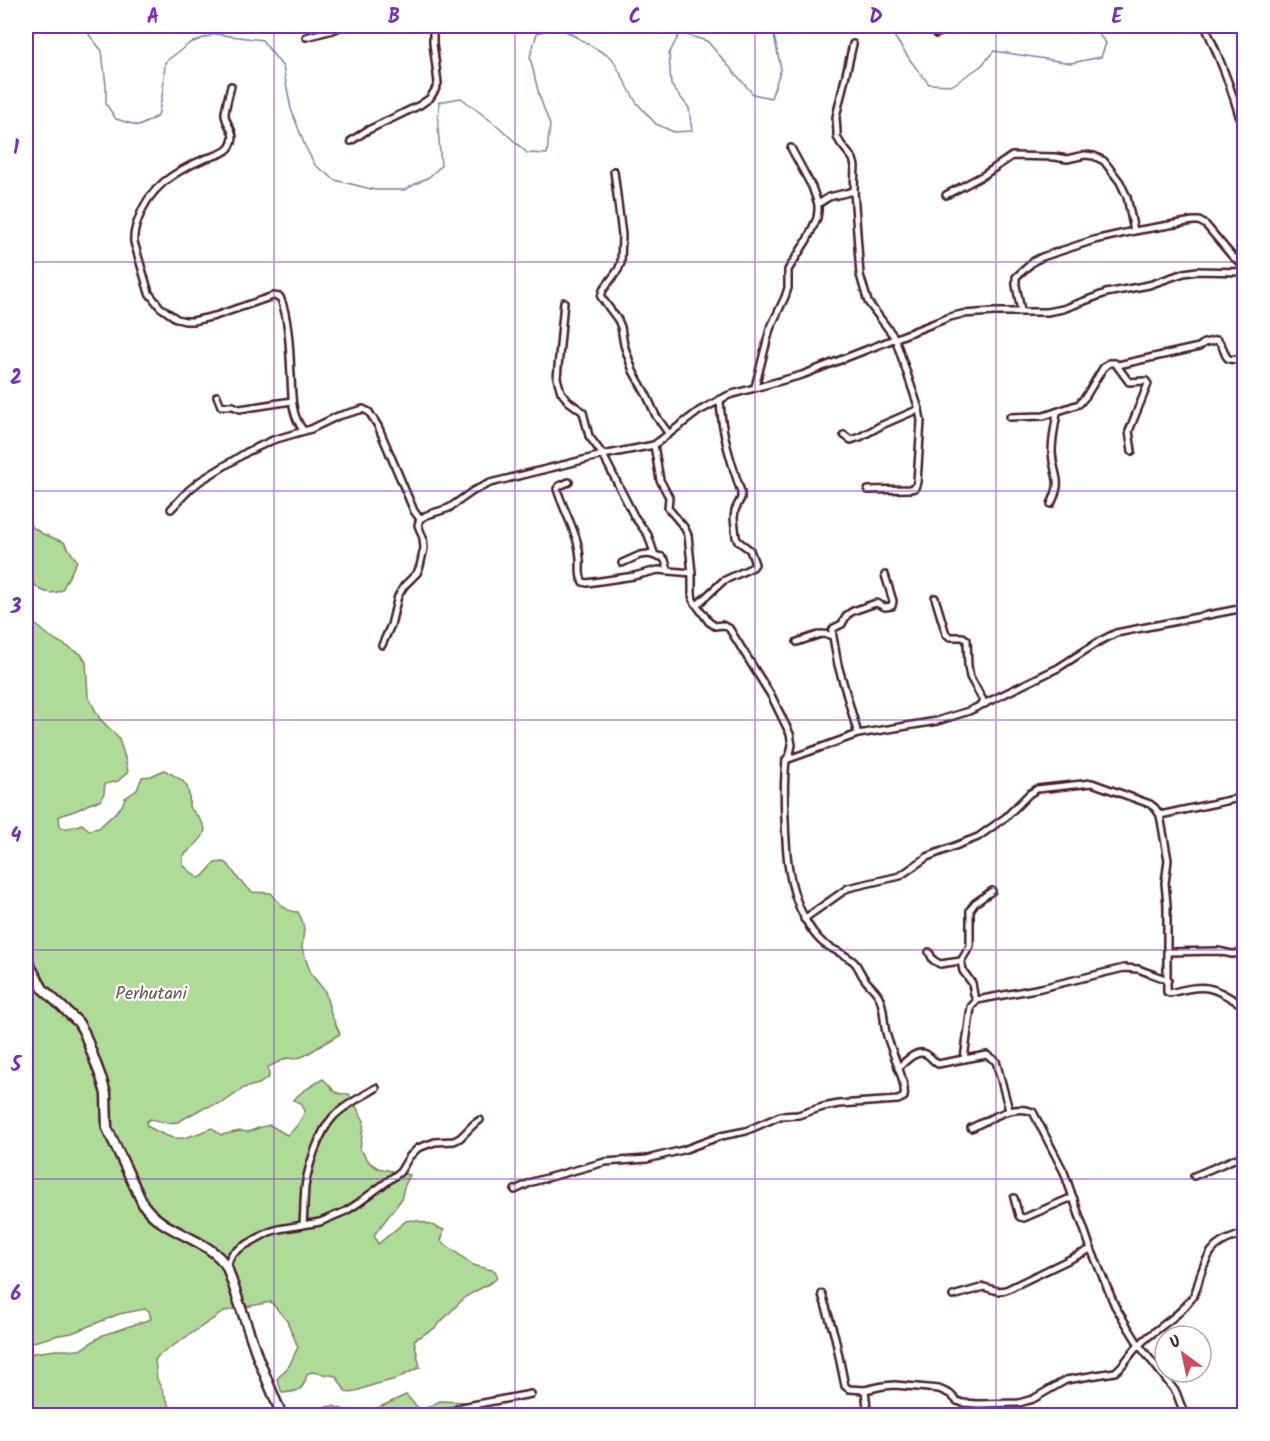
<svg xmlns="http://www.w3.org/2000/svg" width="1270" height="1441" font-family="Kalam,sans-serif">
	<rect width="100%" height="100%" fill="#fff"/>
	<filter id="ink" filterUnits="userSpaceOnUse"><feTurbulence type="fractalNoise" baseFrequency=".0167" numOctaves="2"/><feDisplacementMap in="SourceGraphic" scale="12" xChannelSelector="R" yChannelSelector="G"/><feConvolveMatrix kernelMatrix="1 2 1 2 8 2 1 2 1" color-interpolation-filters="sRGB"/></filter>
	<g filter="url(#ink)">
		<g fill="#afdb99" stroke="#7c7d62" stroke-width="1.5">
			<path d="M 26,514 L 31,526 L 43,534 L 64,542 L 77,561 L 62,590 C 55,594 44,594 37,587 C 32,583 32,580 26,577 Z"/>
			<path d="M 26,618 L 40,628 L 52,638 L 81,654 L 86,662 L 88,696 L 100,719 L 113,732 L 119,739 L 125,758 L 128,772 L 118,781 L 105,784 L 104,793 L 100,801 C 88,802 88,806 77,810 C 71,813 64,813 59,817 L 60,826 C 67,831 74,826 82,824 L 89,830 L 99,828 L 122,806 L 125,798 L 137,790 L 142,777 L 151,776 L 164,770 C 184,781 191,782 189,807 C 194,812 201,819 204,826 C 209,836 190,849 183,856 L 183,865 L 198,878 L 202,877 L 215,863 L 224,862 L 228,864 L 239,880 L 252,892 L 271,893 C 279,902 285,912 298,912 L 302,920 L 304,929 L 302,948 L 311,974 L 325,991 L 331,1014 L 340,1034 L 304,1056 L 295,1059 L 287,1058 L 268,1067 L 269,1077 L 259,1084 L 244,1088 L 224,1102 L 201,1109 L 178,1122 L 168,1123 L 150,1119 L 146,1122 L 147,1126 C 178,1144 180,1140 212,1128 L 221,1135 L 240,1131 L 248,1132 L 261,1127 L 270,1125 L 287,1135 C 296,1129 301,1121 305,1111 L 301,1103 L 293,1100 L 303,1091 L 323,1079 C 335,1089 331,1095 349,1094 L 364,1121 L 360,1149 L 370,1163 L 378,1168 L 410,1175 L 404,1187 L 401,1200 L 374,1235 L 378,1244 L 406,1221 C 419,1218 432,1226 444,1230 L 441,1241 L 473,1265 L 495,1271 L 497,1275 L 496,1279 L 492,1282 L 465,1297 L 435,1328 L 414,1340 L 420,1367 L 396,1379 L 373,1385 L 351,1393 L 346,1392 L 336,1376 L 311,1372 L 307,1374 C 304,1391 297,1392 282,1393 L 277,1379 L 289,1366 L 298,1347 L 287,1321 L 271,1302 L 225,1311 L 158,1356 L 155,1360 L 157,1379 L 174,1415 L 26,1415 L 26,1354 L 56,1350 L 80,1350 L 103,1335 L 151,1319 L 149,1311 L 145,1309 L 119,1314 L 72,1333 L 59,1335 L 26,1344 Z"/>
			<path d="M 406,1395 L 421,1411 L 440,1401 L 466,1402 L 462,1415 L 288,1415 L 314,1408 L 333,1406 L 359,1415 L 371,1411 Z"/>
		</g>
		<g fill="none" stroke-linecap="round" stroke-linejoin="round">
			<g stroke="#74819f" stroke-width="1.5">
				<path d="M 26,26 L 38,26"/>
				<path d="M 70,26 L 87,32 L 102,51 L 106,86 L 106,104 L 116,119 L 139,126 L 158,116 L 163,91 L 165,62 L 190,43 L 215,34 L 262,40 L 283,67 L 291,109 L 305,146 L 315,165 L 335,180 L 375,190 L 404,190 L 429,177 L 441,166 L 438,128 L 439,102 L 461,98 L 499,127 L 527,153 L 547,154 L 550,125 L 539,95 L 530,57 L 537,33 L 559,27 L 612,58 L 636,102 L 656,124 L 674,132 L 692,131 L 689,108 L 671,85 L 669,54 L 680,33 L 707,41 L 753,94 L 771,98 L 781,69 L 772,26"/>
				<path d="M 887,26 L 913,64 L 929,84 L 953,85 L 981,66 L 994,51 L 1071,63 L 1101,57 L 1106,43 L 1091,26"/>
			</g>
			<defs>
				<g id="street">
					<path d="M 1205,26 C 1221,61 1236,98 1244,136"/>
					<path d="M 936,34 L 954,26"/>
					<path d="M 306,37 L 333,30 L 342,26"/>
					<path d="M 853,44 L 836,117 L 837,132 L 837,137 L 841,144 L 853,159 L 855,166 L 854,191 L 860,275 L 868,302 L 895,338 L 919,409 L 921,421 L 917,482 L 915,488 L 910,489 L 868,490"/>
					<path d="M 231,86 C 229,95 226,104 225,113 C 224,125 240,133 229,148 C 223,155 212,156 204,159 C 174,172 149,187 138,220 C 135,228 133,234 134,242 L 149,293 L 160,307 L 177,319 L 185,321 L 193,321 L 215,316 L 273,296 L 280,297 C 289,317 290,354 291,377 C 292,396 291,416 304,431 L 311,429 L 338,416 L 360,410 L 363,409 L 369,412 L 378,426 L 414,511 L 420,519"/>
					<path d="M 351,141 L 366,131 L 420,105 L 430,98 L 435,90 L 438,83 L 433,43 L 433,26"/>
					<path d="M 614,171 L 622,235 L 621,263 L 618,270 L 603,290 L 601,297 L 618,320 L 621,327 L 624,345 L 633,371 L 647,396 L 656,416 L 669,434"/>
					<path d="M 946,195 L 984,175 L 1012,156 L 1055,157 L 1067,159 L 1085,155 L 1094,156 L 1104,161 L 1120,182 L 1127,197 L 1134,231"/>
					<path d="M 818,204 L 829,197 L 854,191"/>
					<path d="M 564,302 L 557,378 L 561,392 L 568,401 L 583,412 L 589,436 L 603,455 L 634,516 L 648,535 L 655,556"/>
					<path d="M 1021,311 L 1016,285 L 1016,277 L 1034,261 L 1042,257 L 1094,240 L 1134,231 L 1193,221 L 1199,221 L 1206,225 L 1232,256 L 1244,266"/>
					<path d="M 1118,365 L 1199,347 L 1204,343 L 1217,340 C 1230,351 1218,364 1244,358"/>
					<path d="M 755,387 L 770,329 L 785,297 L 788,288 L 788,270 L 807,240 L 817,218 L 818,211 L 818,204 L 812,187 L 791,148"/>
					<path d="M 217,396 L 221,406 L 233,406 L 240,409 L 292,401"/>
					<path d="M 1010,417 L 1044,416 L 1079,404 L 1086,396 L 1103,368 L 1109,363 L 1115,363 L 1129,382 L 1144,381 L 1146,381 L 1148,384 L 1129,431 L 1132,451"/>
					<path d="M 844,435 L 851,440 L 860,437 L 882,425 L 919,409"/>
					<path d="M 654,445 L 660,480 L 669,497 L 668,508 L 684,527 L 688,535 L 692,573 L 692,593 L 693,600 L 709,622 L 715,626 L 722,625 L 729,628 L 772,697 L 790,734 L 792,745 L 790,754 L 786,760"/>
					<path d="M 569,482 L 559,486 L 557,489 C 564,512 579,535 580,559 C 581,567 578,575 583,582 L 587,583 L 634,576 L 658,570 L 692,573"/>
					<path d="M 1051,504 C 1064,478 1053,477 1052,452 C 1052,439 1055,426 1057,413"/>
					<path d="M 171,509 L 189,490 L 200,481 L 247,452 L 273,440 L 304,431"/>
					<path d="M 622,563 L 640,555 L 648,554 L 662,557 L 665,560 L 668,570"/>
					<path d="M 935,598 L 946,634 L 950,637 L 963,637 L 967,640 L 968,666 L 970,677 L 985,704"/>
					<path d="M 697,605 L 723,581 L 753,567 L 755,564 L 750,550 L 738,541 L 736,537 L 734,518 L 735,510 L 741,498 L 741,492 C 731,462 721,432 720,399"/>
					<path d="M 797,642 L 821,634 L 832,635"/>
					<path d="M 382,645 L 391,625 L 398,596 L 404,586 L 417,573 L 420,566 L 424,548 L 423,538 L 418,525 L 420,519 L 427,515 L 449,508 L 473,491 L 490,483 L 603,455 L 654,445 L 699,411 L 729,395 L 802,375 L 950,317 L 962,314 L 994,312 L 1047,312 L 1063,309 L 1106,293 L 1149,285 L 1184,273 L 1197,271 L 1244,272"/>
					<path d="M 858,734 L 838,665 L 832,631 L 834,628 L 842,624 L 847,615 L 853,611 L 876,603 L 885,607 L 892,606 L 893,601 L 885,575"/>
					<path d="M 1244,797 L 1160,815 L 1168,860 L 1165,883 L 1167,905 L 1167,992 L 1170,993 C 1208,983 1211,986 1244,1006"/>
					<path d="M 804,919 L 848,888 L 900,876 L 927,857 L 978,837 L 1006,817 L 1029,794 L 1037,789 L 1092,783 L 1150,804 L 1155,808 L 1160,815"/>
					<path d="M 929,952 L 933,960 L 940,964 L 961,961"/>
					<path d="M 1168,952 L 1218,951 L 1232,954 L 1244,953"/>
					<path d="M 977,1000 L 974,995 L 972,983 L 963,971 L 961,961 L 970,946 L 970,910 L 975,903 L 992,891"/>
					<path d="M 964,1059 L 987,1055 L 996,1061 L 1009,1110"/>
					<path d="M 898,1068 C 905,1062 916,1049 926,1054 C 930,1056 934,1062 938,1064 L 964,1059 L 971,1007 L 977,1000 L 1041,988 L 1124,968 L 1138,969 L 1168,980"/>
					<path d="M 971,1128 C 989,1120 1013,1103 1033,1112 L 1064,1172 L 1091,1249 L 1115,1306 L 1139,1345 L 1176,1392 L 1185,1416"/>
					<path d="M 1194,1176 L 1244,1155"/>
					<path d="M 515,1190 L 532,1182 L 605,1162 L 647,1159 L 683,1150 L 721,1136 L 746,1131 L 780,1116 L 798,1115 L 823,1107 L 839,1104 L 898,1100 L 904,1097 C 907,1082 891,1051 887,1036 C 883,1024 885,1011 880,999 C 877,990 869,986 864,978 C 860,973 859,967 854,962 C 845,954 833,950 823,943 C 815,936 809,927 804,917 C 788,887 786,853 785,819 C 784,799 784,779 786,760 L 858,734 L 937,721 L 969,711 L 1058,668 L 1100,641 L 1116,633 L 1244,608"/>
					<path d="M 1014,1198 L 1019,1216 L 1020,1217 L 1024,1218 L 1068,1199 L 1074,1199"/>
					<path d="M 303,1225 C 304,1212 304,1199 305,1187 C 308,1167 319,1132 333,1117 C 344,1105 362,1097 376,1088"/>
					<path d="M 227,1267 L 229,1260 L 232,1254 L 242,1247 L 269,1232 L 279,1229 L 320,1222 L 346,1211 L 357,1204 L 400,1172 L 409,1157 L 418,1148 L 435,1142 L 454,1141 L 460,1138 L 474,1124 L 480,1120"/>
					<path d="M 822,1294 L 835,1337 L 845,1386 L 849,1389 L 865,1390"/>
					<path d="M 953,1296 L 984,1287 L 998,1291 L 1006,1290 L 1091,1249"/>
					<path d="M 441,1416 L 462,1407 L 531,1394"/>
					<path d="M 868,1416 L 865,1390 L 883,1386 L 895,1385 L 939,1389 L 950,1394 L 957,1401 L 963,1403 L 978,1404 L 1019,1403 L 1033,1399 L 1066,1380 L 1115,1372 C 1125,1365 1131,1352 1140,1344 C 1156,1328 1179,1317 1192,1298 C 1197,1291 1198,1283 1200,1276 C 1209,1248 1217,1241 1244,1234"/>
				</g>
				<path id="secondary" d="M 26,959 L 43,989 L 78,1022 L 84,1032 L 102,1080 L 106,1094 L 107,1128 L 143,1204 C 164,1235 208,1237 227,1267 L 258,1358 L 282,1416"/>
			</defs>
			<use href="#street" stroke="#4a1f2b" stroke-width="10"/>
			<use href="#secondary" stroke="#4a1f2b" stroke-width="13"/>
			<use href="#street" stroke="#fff" stroke-width="5"/>
			<use href="#secondary" stroke="#fff" stroke-width="8"/>
		</g>
	</g>
	<path fill="none" stroke="#7b2cbf" stroke-width="1.5" stroke-opacity="0.55" d="M 274,26 L 274,1416M 515,26 L 515,1416M 755,26 L 755,1416M 996,26 L 996,1416M 26,262 L 1244,262M 26,491 L 1244,491M 26,720 L 1244,720M 26,950 L 1244,950M 26,1179 L 1244,1179"/>
	<g text-anchor="middle" dominant-baseline="central" stroke-width="4.5" stroke-linejoin="round" paint-order="stroke">
		<g font-size="18" fill="#68574c" stroke="#fff">
			<text x="151" y="994">Perhutani</text>
		</g>
	</g>
	<rect width="1270" height="1441" fill="none" stroke="#fff" stroke-width="66"/>
	<g transform="translate(1183 1354) rotate(327)"><circle r="28" fill="#ffffff" stroke="#b7a5aa" stroke-width="1.5"/>
	<path d="M0-4.5L10 22L0 15L-10 22Z" fill="#d1495b"/>
	<text y="-9" font-size="16" font-weight="bold" text-anchor="middle" fill="#4a1f2b">U</text>
	</g>
	<rect x="33" y="33" width="1204" height="1375" fill="none" stroke="#7b2cbf" stroke-width="2"/>
	<g font-size="20" text-anchor="middle" font-weight="bold" fill="#7b2cbf">
		<text x="153" y="23">A</text>
		<text x="394" y="23">B</text>
		<text x="635" y="23">C</text>
		<text x="876" y="23">D</text>
		<text x="1117" y="23">E</text>
		<text x="16" y="154">1</text>
		<text x="16" y="384">2</text>
		<text x="16" y="613">3</text>
		<text x="16" y="842">4</text>
		<text x="16" y="1071">5</text>
		<text x="16" y="1300">6</text>
	</g>
</svg>
